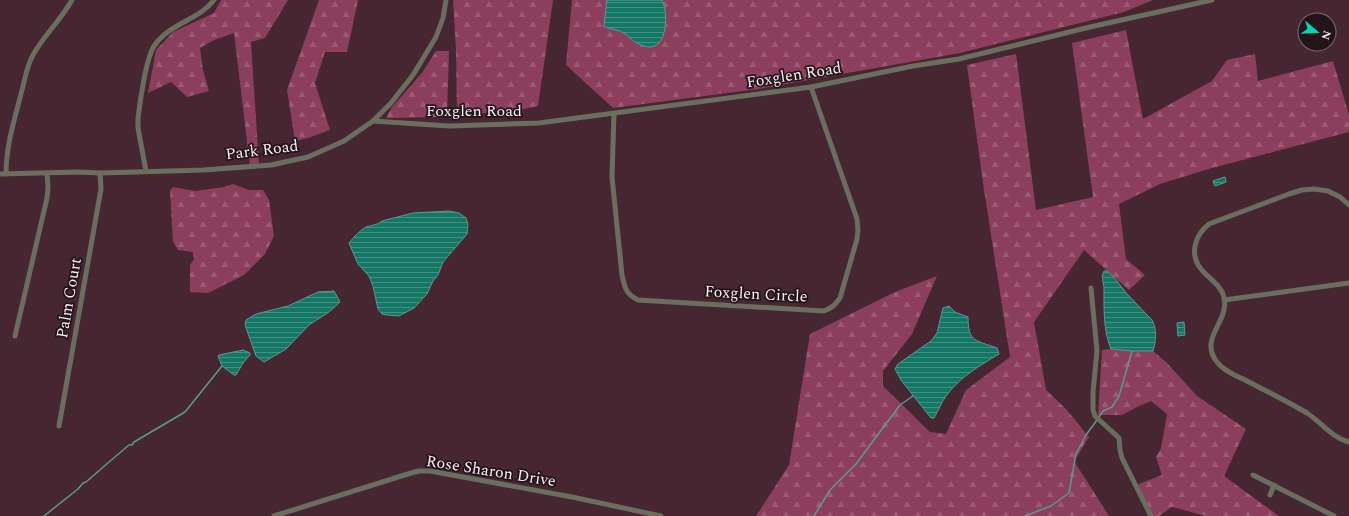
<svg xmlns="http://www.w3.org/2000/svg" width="1349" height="516" font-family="Spectral,serif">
	<defs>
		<pattern id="forest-firs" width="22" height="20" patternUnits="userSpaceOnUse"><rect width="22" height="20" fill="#8c3e5d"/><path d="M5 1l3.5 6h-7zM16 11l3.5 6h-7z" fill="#9d5a75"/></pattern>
		<pattern id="water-rules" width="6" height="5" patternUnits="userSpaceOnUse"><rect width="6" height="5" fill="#147665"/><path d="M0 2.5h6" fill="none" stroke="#439083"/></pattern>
	</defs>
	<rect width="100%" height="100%" fill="#452631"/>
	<g fill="url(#forest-firs)">
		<path d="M 221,0 L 288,0 L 265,38 L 251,42 L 259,166 L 250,166 L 234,33 L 214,40 L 200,48 L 203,70 L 209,91 L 187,97 L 171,82 L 148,93 L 156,50 L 173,32 L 214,13 Z"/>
		<path d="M 319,0 L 358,0 L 347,52 L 325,52 L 315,83 L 330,130 L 308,138 L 295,141 L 287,90 Z"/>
		<path d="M 453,0 L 553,0 L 538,106 L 510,112 L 457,114 L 456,50 Z"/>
		<path d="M 572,0 L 1153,0 L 1124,12 L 960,53 L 758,89 L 613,108 L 566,65 Z"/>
		<path d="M 1126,30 L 1143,119 L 1212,81 L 1227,60 L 1255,54 L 1258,81 L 1333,61 L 1349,115 L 1349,132 L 1212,168 L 1160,184 L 1119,204 L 1126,259 L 1145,275 L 1129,290 L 1084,250 L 1034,322 L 1046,390 L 1066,409 L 1089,437 L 1074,461 L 1109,516 L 756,516 L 789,465 L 810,334 L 895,292 L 937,276 L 912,334 L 883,371 L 883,386 L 930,432 L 946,434 L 966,390 L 1010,357 L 983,183 L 967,65 L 1016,54 L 1036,210 L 1093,197 L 1072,43 Z"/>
		<path d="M 436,51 L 449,51 L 447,117 L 386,118 L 392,107 L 422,73 Z"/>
		<path d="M 233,184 L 249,190 L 263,190 L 269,200 L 274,236 L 265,254 L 244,275 L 208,293 L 190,292 L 190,265 L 194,259 L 193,252 L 178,250 L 173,242 L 170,191 L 173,187 L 195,191 L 224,187 Z"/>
		<path d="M 1111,349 L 1132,351 L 1153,351 L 1167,363 L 1197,396 L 1246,429 L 1224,476 L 1279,516 L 1206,516 L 1172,507 L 1159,516 L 1151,516 L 1136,485 L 1162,475 L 1156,457 L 1161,448 L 1167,414 L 1151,401 L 1137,407 L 1122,415 L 1098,415 L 1102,350 Z"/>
	</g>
	<g fill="url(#water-rules)" stroke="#5a9b90">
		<path d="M 607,0 L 662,0 C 666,9 666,18 665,28 C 662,45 653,52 637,43 C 632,41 629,36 624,33 C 618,29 610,30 604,26 Z"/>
		<path d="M 1225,177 L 1226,182 L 1215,186 L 1213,181 Z"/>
		<path d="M 449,211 L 459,213 L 466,218 L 468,224 L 467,234 L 443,262 L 438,275 L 433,281 L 427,294 L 414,308 L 399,316 L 387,315 L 382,314 L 378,309 L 373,286 L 369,276 L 358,264 L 349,243 C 354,237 359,231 366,227 C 372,225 378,225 382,221 L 413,213 Z"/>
		<path d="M 1104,271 L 1107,271 L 1113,276 L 1127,294 L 1152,320 C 1157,329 1156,341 1153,351 L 1132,351 L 1111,349 C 1103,330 1104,307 1104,287 C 1103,281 1101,277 1104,271 Z"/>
		<path d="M 334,291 L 340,302 L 329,312 L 309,325 L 286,349 L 264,362 L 256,356 L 245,325 L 246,320 L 256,314 L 288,306 L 318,292 Z"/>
		<path d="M 949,306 L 955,312 L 968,317 C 968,342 975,340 997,348 L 999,354 C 979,366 960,377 946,396 C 941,403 938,411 934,418 L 931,418 L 901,380 L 895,369 L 898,364 L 931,341 L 937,333 L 943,308 Z"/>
		<path d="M 1184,322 L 1185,335 L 1178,336 L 1177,323 Z"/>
		<path d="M 243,350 L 250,353 L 250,355 L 243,363 L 236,375 L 234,375 L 222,366 L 218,356 L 219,355 Z"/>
	</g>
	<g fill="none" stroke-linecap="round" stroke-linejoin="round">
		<g stroke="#5a9b90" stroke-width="1.5">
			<path d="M 1099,417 L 1103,411 L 1112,407 L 1119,396 L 1132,351"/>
			<path d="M 44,516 L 78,489 L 83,483 L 86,482 L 109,462 L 129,445 L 132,445 L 134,442 L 185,412 L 222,366"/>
			<path d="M 814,516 L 830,490 L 856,464 L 900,405 L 913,396"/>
			<path d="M 1025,516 L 1051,506 L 1069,493 L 1076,454 L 1086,435 L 1097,420"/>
		</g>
		<g stroke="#6a6e5f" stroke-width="5">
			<path d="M 614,113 L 612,177 L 622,275 C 625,289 626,294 638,300 L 824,311 C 832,308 835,305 840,298 L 857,239 L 858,230 L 857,219 L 811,87"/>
			<path d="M 373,121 L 449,126 L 539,123 L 811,87 L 913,66 L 959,59 L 1090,27 L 1212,0"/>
			<path d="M 146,171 L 138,128 L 138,118 C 140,101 146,59 154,46 C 160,37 168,31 177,26 C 190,18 204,13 214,0"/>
			<path d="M 0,174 L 79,172 L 100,173 L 204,170 L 271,165 L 308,157 L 344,141 L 373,121 L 391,103 L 413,75 L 436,37 L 443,18 L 446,0"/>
			<path d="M 6,174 C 6,145 15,118 22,90 C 25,79 27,65 33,55 C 44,35 61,20 72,0"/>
			<path d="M 1349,205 L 1340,197 L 1328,191 L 1314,189 L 1302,190 L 1289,194 L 1209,224 C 1195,235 1189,254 1201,269 C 1209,279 1221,285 1224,297 C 1230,322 1198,338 1217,362 C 1224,371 1236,376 1245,380 C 1266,391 1287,401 1307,413 C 1321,422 1332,438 1349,442"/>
			<path d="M 1091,288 L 1097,351 L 1093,392 L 1093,410 L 1095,416 L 1119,438 L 1120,450 L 1122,458 L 1151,516"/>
			<path d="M 1224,300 L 1349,283"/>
			<path d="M 15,336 L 47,198 L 48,187 L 47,173"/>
			<path d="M 59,426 L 101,189 L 100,173"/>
			<path d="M 1253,475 L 1334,516"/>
			<path d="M 1270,495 L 1274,485"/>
			<path d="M 274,516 L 411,473 L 419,471 L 430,471 L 572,497 L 661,516"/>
		</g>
	</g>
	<g text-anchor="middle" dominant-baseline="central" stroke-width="3.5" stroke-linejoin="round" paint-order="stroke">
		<g font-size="16" fill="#fef0f4" stroke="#231419">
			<text transform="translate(794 75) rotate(-9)">Foxglen Road</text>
			<text x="474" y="111">Foxglen Road</text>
			<text transform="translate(262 150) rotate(-7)">Park Road</text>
			<text transform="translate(756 294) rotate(3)">Foxglen Circle</text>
			<text transform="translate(69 298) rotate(-80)">Palm Court</text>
			<text transform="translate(491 471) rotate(9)">Rose Sharon Drive</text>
		</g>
	</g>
	<g transform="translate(1317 32) rotate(109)"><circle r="19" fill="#231419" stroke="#7b6c71"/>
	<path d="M0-3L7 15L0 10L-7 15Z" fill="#04d5b6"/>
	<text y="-6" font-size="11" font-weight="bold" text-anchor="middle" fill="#fef0f4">N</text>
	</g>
</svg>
